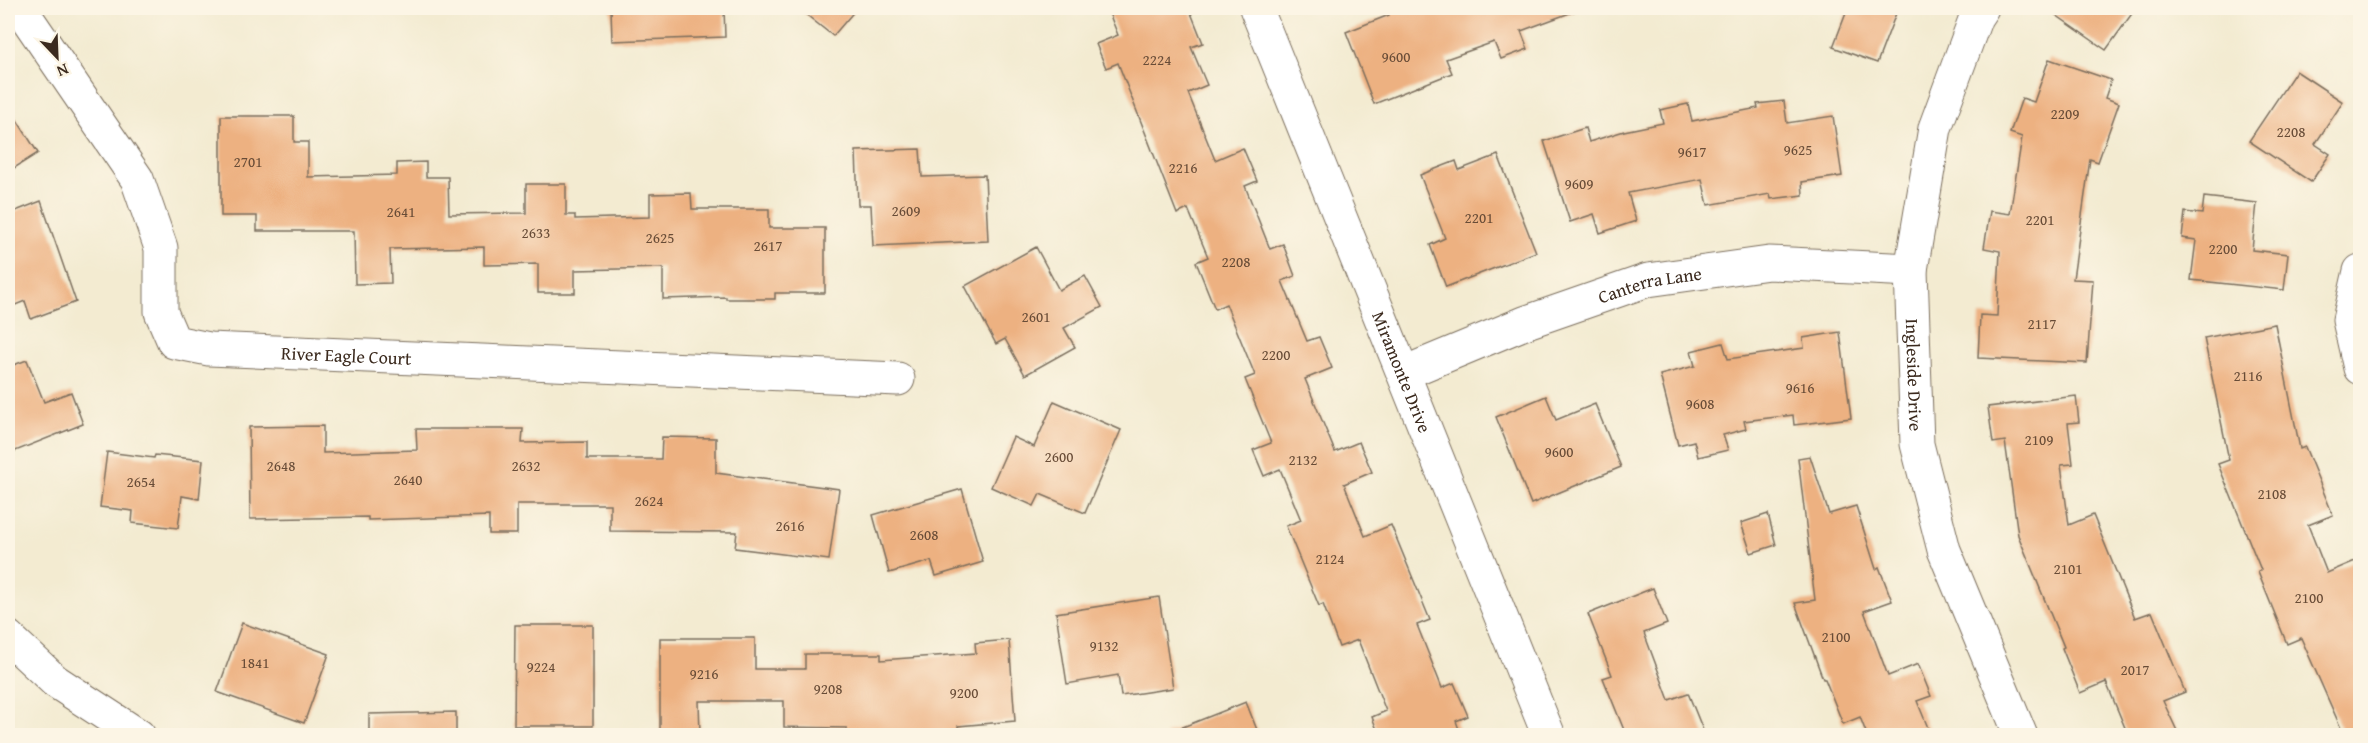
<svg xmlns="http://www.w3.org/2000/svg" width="2368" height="743" font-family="'Gentium Book Plus',serif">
	<rect width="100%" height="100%" fill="#fcf5e5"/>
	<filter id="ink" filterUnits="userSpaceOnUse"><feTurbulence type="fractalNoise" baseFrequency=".0167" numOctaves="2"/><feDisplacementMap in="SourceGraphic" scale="12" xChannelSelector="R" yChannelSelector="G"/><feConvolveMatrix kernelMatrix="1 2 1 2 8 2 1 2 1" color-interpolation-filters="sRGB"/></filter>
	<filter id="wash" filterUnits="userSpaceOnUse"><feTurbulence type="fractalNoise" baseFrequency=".008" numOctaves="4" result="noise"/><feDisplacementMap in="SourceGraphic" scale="24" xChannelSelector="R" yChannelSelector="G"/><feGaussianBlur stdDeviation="1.35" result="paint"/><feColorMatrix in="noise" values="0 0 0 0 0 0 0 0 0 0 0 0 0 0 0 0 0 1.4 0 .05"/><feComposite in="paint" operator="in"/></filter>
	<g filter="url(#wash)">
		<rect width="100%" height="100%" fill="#f3ebd1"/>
		<g id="blocks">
			<g fill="#edb181">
				<path d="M 611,8 L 724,8 L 725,37 L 612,41 Z"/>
				<path d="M 798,8 L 857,8 L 833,36 Z"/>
				<path d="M 1107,8 L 1189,8 L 1203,43 L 1191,47 L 1207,85 L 1188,93 L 1215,160 L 1243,148 L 1257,181 L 1245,186 L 1270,249 L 1283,244 L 1295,276 L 1282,281 L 1307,341 L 1319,337 L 1332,368 L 1305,379 L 1335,452 L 1359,442 L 1372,472 L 1344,484 L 1365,536 L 1391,525 L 1430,620 L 1417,625 L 1442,688 L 1454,683 L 1468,716 L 1456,721 L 1461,735 L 1379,735 L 1372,717 L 1386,711 L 1358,640 L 1339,647 L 1323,604 L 1319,606 L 1286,526 L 1301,520 L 1280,469 L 1264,476 L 1253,450 L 1271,443 L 1245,379 L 1255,375 L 1226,304 L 1215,309 L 1196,262 L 1208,257 L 1188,209 L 1177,214 L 1118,63 L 1106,68 L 1096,44 L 1118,35 Z"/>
				<path d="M 1386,8 L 1578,8 L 1578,10 L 1521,31 L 1528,49 L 1501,59 L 1494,42 L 1446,59 L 1452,73 L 1374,104 L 1346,32 L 1389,15 Z"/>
				<path d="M 1848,8 L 1898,8 L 1877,63 L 1833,47 Z"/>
				<path d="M 2046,8 L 2136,8 L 2106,50 Z"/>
				<path d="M 2049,59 L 2111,80 L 2105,98 L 2119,103 L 2098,162 L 2090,159 L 2073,279 L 2093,280 L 2087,363 L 1978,358 L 1980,315 L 1997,316 L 2000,251 L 1984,248 L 1990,211 L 2010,214 L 2022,137 L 2010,133 L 2022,98 L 2034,102 Z"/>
				<path d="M 2296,71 L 2343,102 L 2315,144 L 2330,154 L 2311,182 L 2249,141 Z"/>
				<path d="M 1784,101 L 1787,123 L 1833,116 L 1842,176 L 1802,182 L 1803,195 L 1771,199 L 1770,194 L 1708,205 L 1702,179 L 1628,193 L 1636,221 L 1600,233 L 1594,214 L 1570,222 L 1544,141 L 1585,128 L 1589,142 L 1624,131 L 1663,123 L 1660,110 L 1688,104 L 1692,121 L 1758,108 L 1757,104 Z"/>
				<path d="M 8,106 L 38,153 L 8,172 Z"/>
				<path d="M 221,116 L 294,116 L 294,142 L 308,142 L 308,177 L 397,175 L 397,163 L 426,162 L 426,177 L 448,177 L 449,214 L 526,213 L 526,184 L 566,184 L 566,215 L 575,215 L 575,219 L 650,217 L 650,194 L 691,193 L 692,209 L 769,209 L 769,228 L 825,228 L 825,293 L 775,293 L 775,299 L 726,299 L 726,297 L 663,299 L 663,268 L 575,270 L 575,293 L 538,293 L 538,264 L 484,265 L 484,247 L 390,249 L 391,283 L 355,284 L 354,231 L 257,231 L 257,216 L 221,216 Z"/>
				<path d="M 920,149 L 922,177 L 985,175 L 988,241 L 873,246 L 871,205 L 858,205 L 856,151 Z"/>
				<path d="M 1498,155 L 1536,252 L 1446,287 L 1430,245 L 1445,238 L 1420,175 L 1456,161 L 1459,170 Z"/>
				<path d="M 2204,197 L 2257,203 L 2252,250 L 2288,254 L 2284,290 L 2191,280 L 2196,240 L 2182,238 L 2185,212 L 2202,214 Z"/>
				<path d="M 41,201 L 76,302 L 31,319 L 25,301 L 8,308 L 8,214 Z"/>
				<path d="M 1036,247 L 1059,290 L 1085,276 L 1102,307 L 1064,328 L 1075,347 L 1025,375 L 1005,339 L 996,344 L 965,286 Z"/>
				<path d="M 2275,324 L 2300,449 L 2305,447 L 2333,515 L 2308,525 L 2327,573 L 2355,561 L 2361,575 L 2361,735 L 2344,735 L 2301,638 L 2287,644 L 2258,572 L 2261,570 L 2218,464 L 2229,460 L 2204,338 Z"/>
				<path d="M 1840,332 L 1851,418 L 1794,425 L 1793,415 L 1744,421 L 1746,429 L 1723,435 L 1728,450 L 1698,457 L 1694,441 L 1678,445 L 1660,375 L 1695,366 L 1691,351 L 1723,343 L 1728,359 L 1804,348 L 1803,338 Z"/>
				<path d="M 27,360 L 44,402 L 71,392 L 83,424 L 8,454 L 8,367 Z"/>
				<path d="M 1546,396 L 1556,420 L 1595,404 L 1621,467 L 1531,504 L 1496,417 Z"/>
				<path d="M 2076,396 L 2079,422 L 2068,423 L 2073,464 L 2061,465 L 2069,525 L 2093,515 L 2135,618 L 2152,612 L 2185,692 L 2163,701 L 2179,735 L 2128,735 L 2106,682 L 2080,693 L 2062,648 L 2064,647 L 2018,535 L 2005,441 L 1993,443 L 1988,407 Z"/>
				<path d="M 1054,401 L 1121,430 L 1085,513 L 1040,494 L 1034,506 L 991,487 L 1013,437 L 1034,447 Z"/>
				<path d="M 323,426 L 323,453 L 417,450 L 416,429 L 523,429 L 522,443 L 587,442 L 587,459 L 661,459 L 662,437 L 716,438 L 716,473 L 839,489 L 829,560 L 735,548 L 737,532 L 610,531 L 610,504 L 517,504 L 517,534 L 489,534 L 489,516 L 368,520 L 368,517 L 250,519 L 249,427 Z"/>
				<path d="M 107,452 L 154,458 L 155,455 L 203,460 L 199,499 L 182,496 L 178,528 L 132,523 L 133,511 L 100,507 Z"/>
				<path d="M 1810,456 L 1829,514 L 1856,506 L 1876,569 L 1879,567 L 1892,601 L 1864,611 L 1888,676 L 1918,664 L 1931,696 L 1917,701 L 1931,735 L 1867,735 L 1860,717 L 1843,724 L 1825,679 L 1823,679 L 1795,603 L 1815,600 L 1798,458 Z"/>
				<path d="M 962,489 L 983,562 L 936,576 L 931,561 L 889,573 L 873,515 Z"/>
				<path d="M 1768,514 L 1776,545 L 1751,553 L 1741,523 Z"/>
				<path d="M 1653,588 L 1667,624 L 1644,633 L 1669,700 L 1688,693 L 1705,735 L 1626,735 L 1603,678 L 1612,675 L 1588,614 Z"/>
				<path d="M 1159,597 L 1173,688 L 1121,696 L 1118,675 L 1067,684 L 1056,613 Z"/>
				<path d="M 242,623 L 329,654 L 304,723 L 217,692 Z"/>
				<path d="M 515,625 L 593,625 L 593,726 L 514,726 Z"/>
				<path d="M 660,638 L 755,638 L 755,669 L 805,669 L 805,654 L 881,654 L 881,660 L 976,653 L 975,643 L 1009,640 L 1015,721 L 958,726 L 958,735 L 847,735 L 847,728 L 784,727 L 784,701 L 699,701 L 700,735 L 660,735 Z"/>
				<path d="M 1246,702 L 1259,735 L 1166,735 L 1165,734 Z"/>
				<path d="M 456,712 L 456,735 L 369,735 L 369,714 Z"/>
			</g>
		</g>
	</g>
	<g filter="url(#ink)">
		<use href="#blocks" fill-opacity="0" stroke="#7b6e5d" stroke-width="1.5"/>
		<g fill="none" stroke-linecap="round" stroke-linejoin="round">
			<defs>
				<g id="minor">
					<path id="s1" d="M 20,8 L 137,179 L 161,248 L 161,312 L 174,342 L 209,349 L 898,379"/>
					<path id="s2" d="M 1256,8 L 1549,736"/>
					<path id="s3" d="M 1982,8 L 1976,17 L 1935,128 L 1911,270 L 1917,444 L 1944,550 L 2021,736"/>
					<path d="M 2360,271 L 2349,320 L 2360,368"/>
					<path id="s4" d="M 1404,373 L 1527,322 L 1648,280 L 1769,263 L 1911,270"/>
					<path d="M 8,637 L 55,681 L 139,736"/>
				</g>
			</defs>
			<use href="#minor" stroke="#7b6e5d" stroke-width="35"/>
			<use href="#minor" stroke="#fff" stroke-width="33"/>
		</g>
	</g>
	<g text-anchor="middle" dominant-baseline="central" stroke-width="5" stroke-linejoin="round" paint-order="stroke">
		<g font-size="15" fill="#684c37">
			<text x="1396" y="56">9600</text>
			<text x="1157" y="59">2224</text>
			<text x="2065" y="113">2209</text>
			<text x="2291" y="131">2208</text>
			<text x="1798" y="149">9625</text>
			<text x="1692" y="151">9617</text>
			<text x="248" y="161">2701</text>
			<text x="1183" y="167">2216</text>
			<text x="1579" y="183">9609</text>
			<text x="906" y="210">2609</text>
			<text x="401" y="211">2641</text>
			<text x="1479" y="217">2201</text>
			<text x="2040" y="219">2201</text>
			<text x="536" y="232">2633</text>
			<text x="660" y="237">2625</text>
			<text x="768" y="245">2617</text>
			<text x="2223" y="248">2200</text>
			<text x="1236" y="261">2208</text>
			<text x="1036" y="316">2601</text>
			<text x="2042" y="323">2117</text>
			<text x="1276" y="354">2200</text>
			<text x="2248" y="375">2116</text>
			<text x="1800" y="387">9616</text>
			<text x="1700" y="403">9608</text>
			<text x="2039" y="439">2109</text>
			<text x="1559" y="451">9600</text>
			<text x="1059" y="456">2600</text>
			<text x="1303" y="459">2132</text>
			<text x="281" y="465">2648</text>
			<text x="526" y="465">2632</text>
			<text x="408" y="479">2640</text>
			<text x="141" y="481">2654</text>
			<text x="2272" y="493">2108</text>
			<text x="649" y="500">2624</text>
			<text x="790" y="525">2616</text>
			<text x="924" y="534">2608</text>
			<text x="1330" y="558">2124</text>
			<text x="2068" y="568">2101</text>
			<text x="2309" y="597">2100</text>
			<text x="1836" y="636">2100</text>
			<text x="1104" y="645">9132</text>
			<text x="255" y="662">1841</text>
			<text x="541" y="666">9224</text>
			<text x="2135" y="669">2017</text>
			<text x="704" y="673">9216</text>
			<text x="828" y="688">9208</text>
			<text x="964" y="692">9200</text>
		</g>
		<g font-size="18" fill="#3b2a1e" stroke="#fcf5e5">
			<text stroke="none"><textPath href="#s4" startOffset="262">Canterra Lane</textPath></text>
			<text stroke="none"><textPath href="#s1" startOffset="550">River Eagle Court</textPath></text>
			<text stroke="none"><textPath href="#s2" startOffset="392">Miramonte Drive</textPath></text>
			<text stroke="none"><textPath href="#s3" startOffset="378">Ingleside Drive</textPath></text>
		</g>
	</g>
	<rect width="2368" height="743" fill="none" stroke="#fcf5e5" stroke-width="30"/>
	<g transform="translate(57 57) rotate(157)" stroke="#fcf5e5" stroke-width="4.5" paint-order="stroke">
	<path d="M0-4.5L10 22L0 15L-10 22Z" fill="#3b2a1e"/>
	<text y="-9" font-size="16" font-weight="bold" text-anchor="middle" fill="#3b2a1e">N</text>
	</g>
</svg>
